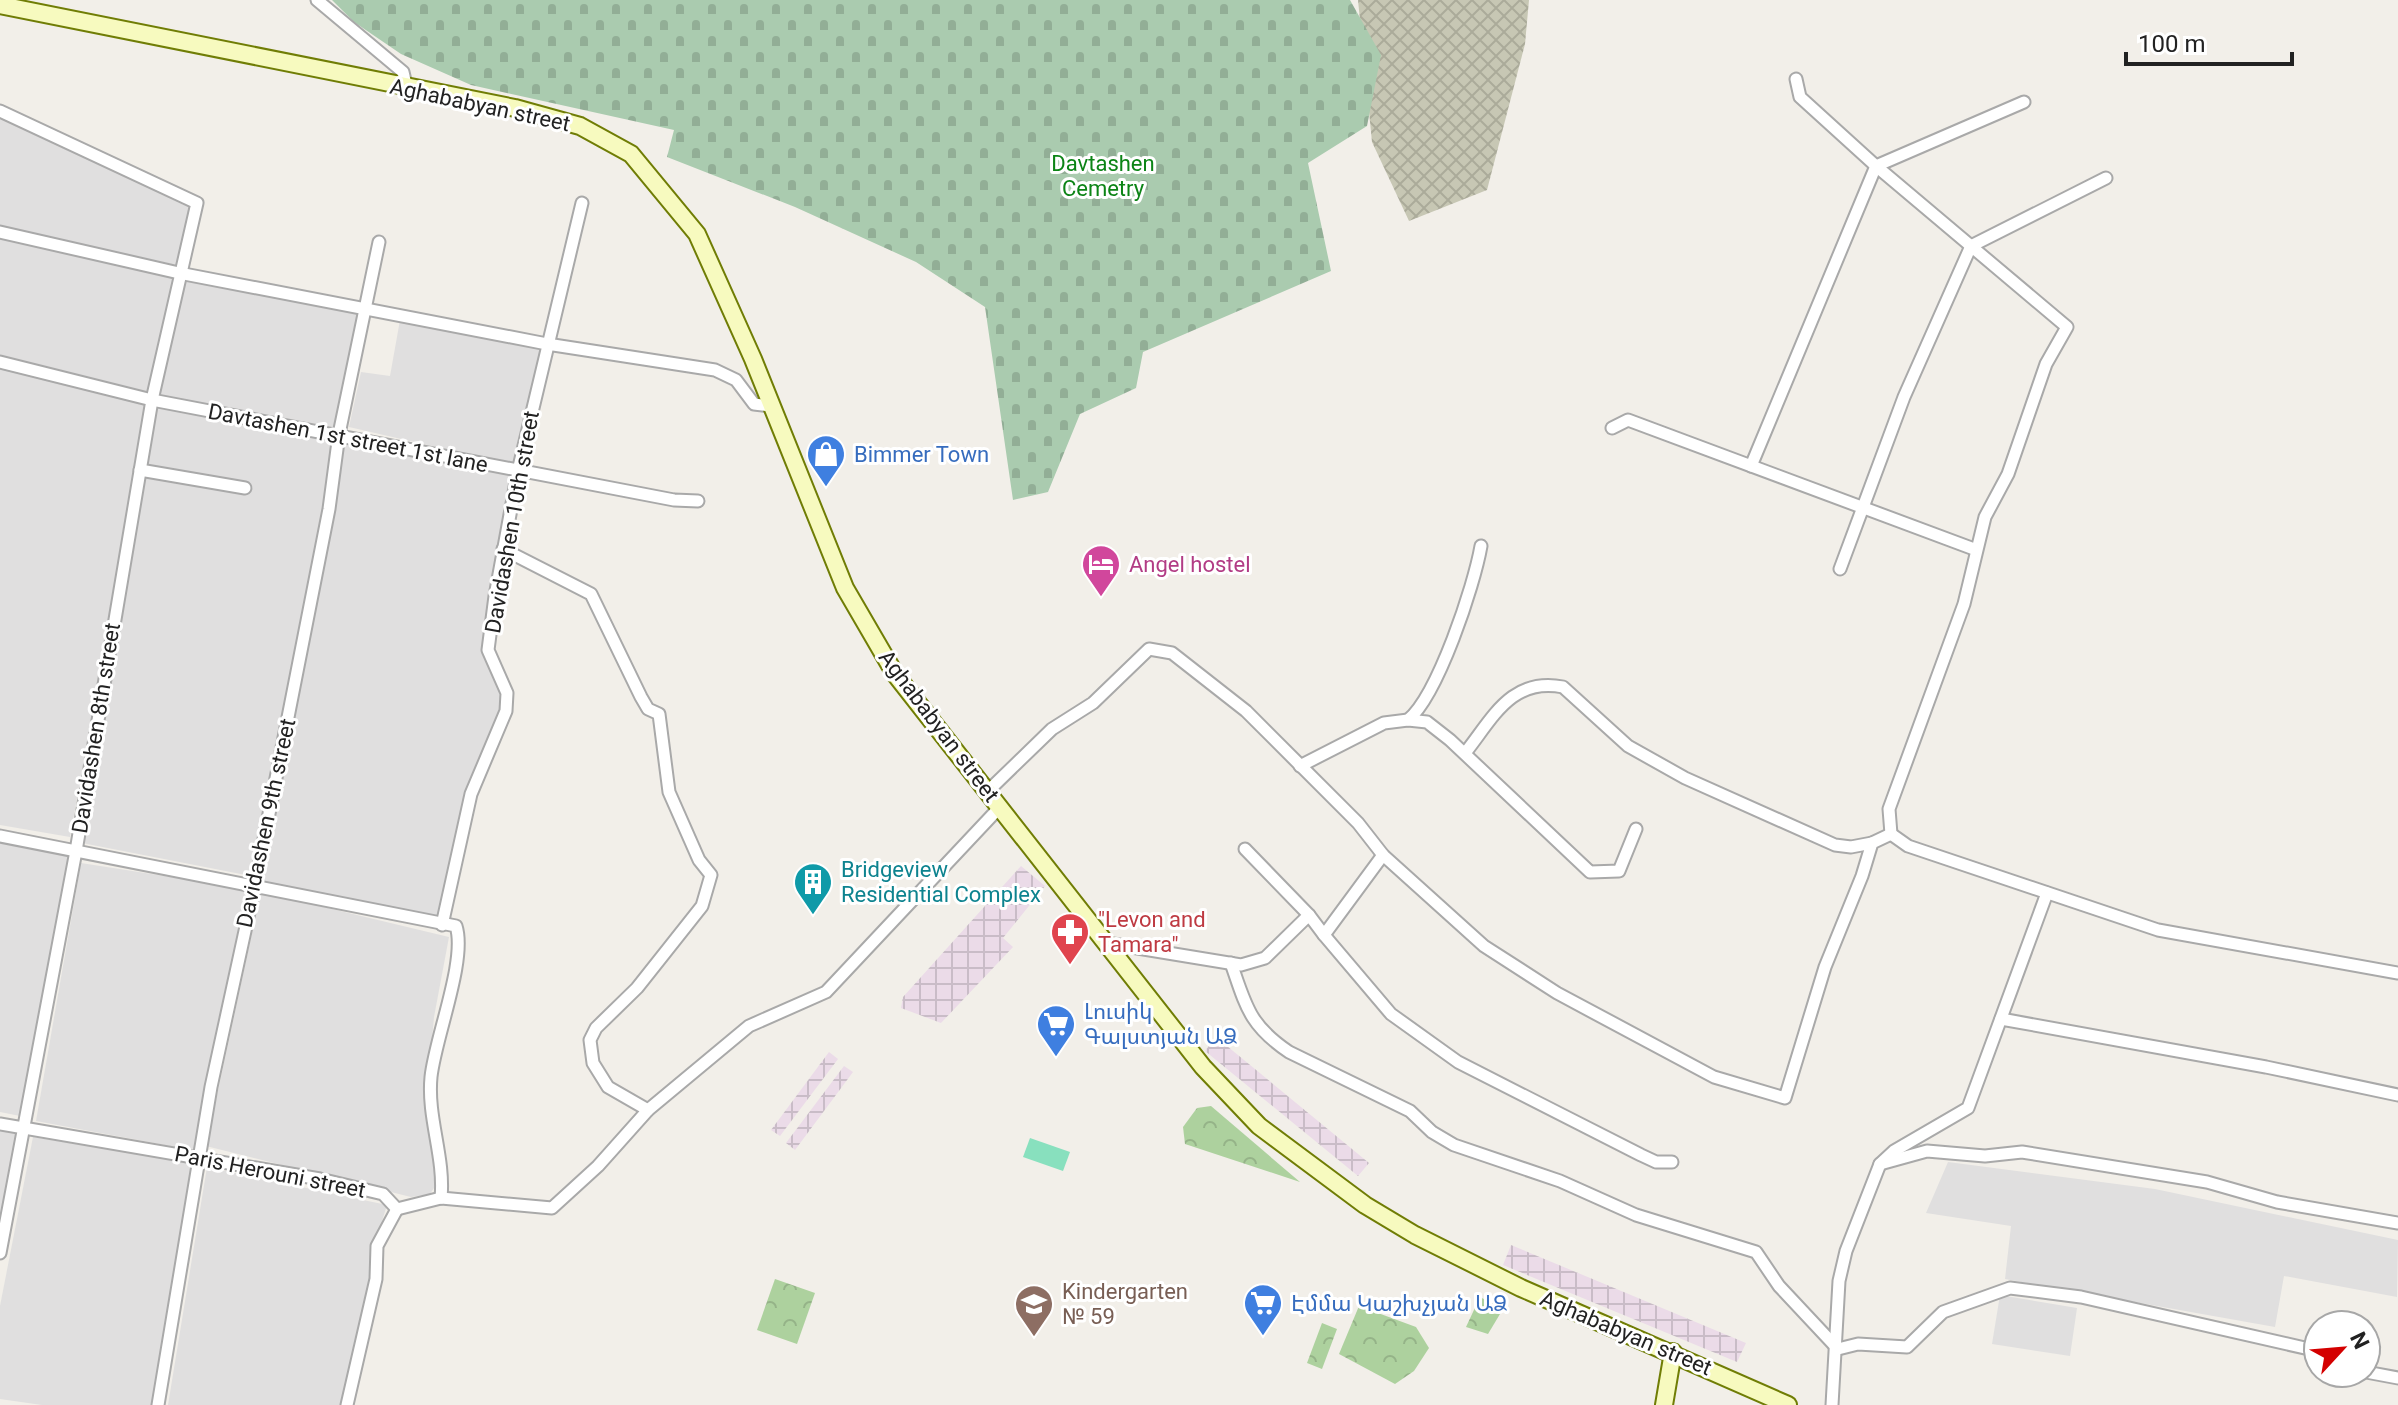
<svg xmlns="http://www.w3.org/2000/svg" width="2398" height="1405" font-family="Roboto,'Noto Sans Armenian',sans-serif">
	<defs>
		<pattern id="industrial-grid" width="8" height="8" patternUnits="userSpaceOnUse" patternTransform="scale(2)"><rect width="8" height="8" fill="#ebdbe8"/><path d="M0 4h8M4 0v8" fill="none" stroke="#c9bcc7"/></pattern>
		<pattern id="construction-cross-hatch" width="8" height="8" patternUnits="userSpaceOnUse" patternTransform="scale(2)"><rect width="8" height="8" fill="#c7c7b4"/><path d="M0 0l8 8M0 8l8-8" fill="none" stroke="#abab9a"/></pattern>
		<pattern id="forest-crowns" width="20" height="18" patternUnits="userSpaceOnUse" patternTransform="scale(2)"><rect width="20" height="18" fill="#add19e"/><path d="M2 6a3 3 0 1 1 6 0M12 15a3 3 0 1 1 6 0" fill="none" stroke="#95b388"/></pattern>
		<pattern id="cemetery-stones" width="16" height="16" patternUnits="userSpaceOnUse" patternTransform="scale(2)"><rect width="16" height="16" fill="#aacbaf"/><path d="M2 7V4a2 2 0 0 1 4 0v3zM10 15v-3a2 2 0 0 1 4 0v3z" fill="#92ae96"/></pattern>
	</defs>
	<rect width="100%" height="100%" fill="#f2efe9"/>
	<g fill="#e0dfdf">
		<path d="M 0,115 L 191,207 L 176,265 L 0,226 Z"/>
		<path d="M 0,238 L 174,276 L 149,393 L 0,357 Z"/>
		<path d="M 184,279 L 358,313 L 337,428 L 159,395 Z"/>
		<path d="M 400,320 L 542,348 L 514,465 L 349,427 L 361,372 L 390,376 Z"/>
		<path d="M 0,367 L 148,402 L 70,837 L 0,825 Z"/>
		<path d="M 156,404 L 335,438 L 315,559 L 251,876 L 82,843 Z"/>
		<path d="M 339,434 L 518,471 L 488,650 L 507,693 L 471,794 L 442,925 L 255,885 Z"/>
		<path d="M 0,842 L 69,855 L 20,1116 L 0,1112 Z"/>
		<path d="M 81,863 L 248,889 L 197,1151 L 36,1121 Z"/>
		<path d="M 261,892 L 449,937 L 434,1017 L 426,1109 L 436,1185 L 430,1194 L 411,1197 L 206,1146 Z"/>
		<path d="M 0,1127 L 18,1131 L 0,1230 Z"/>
		<path d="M 33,1137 L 197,1164 L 153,1405 L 42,1405 L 0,1399 L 0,1306 Z"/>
		<path d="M 1948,1162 L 2155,1189 L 2398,1240 L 2397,1297 L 2284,1276 L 2275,1327 L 2005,1279 L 2011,1226 L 1926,1213 Z"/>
		<path d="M 207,1167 L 387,1205 L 374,1247 L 365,1322 L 345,1405 L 168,1405 Z"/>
		<path d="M 2000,1295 L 2077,1308 L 2070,1356 L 1992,1344 Z"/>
	</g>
	<g fill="url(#industrial-grid)">
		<path d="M 1021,866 L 1045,886 L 1003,938 L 1013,947 L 941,1023 L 901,1008 L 903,997 Z"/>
		<path d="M 1216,1037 L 1369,1163 L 1358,1176 L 1205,1051 Z"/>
		<path d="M 829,1052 L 838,1059 L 780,1136 L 771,1130 Z"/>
		<path d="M 844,1066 L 853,1072 L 795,1150 L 786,1143 Z"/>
		<path d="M 1511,1245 L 1746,1343 L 1737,1362 L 1503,1265 Z"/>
	</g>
	<path fill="url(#construction-cross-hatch)" d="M 1358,0 L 1529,0 L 1525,44 L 1487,190 L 1409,221 L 1372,142 Z"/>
	<g fill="url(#forest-crowns)">
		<path d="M 1211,1106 L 1300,1182 L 1185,1144 L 1183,1127 L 1197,1108 Z"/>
		<path d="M 775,1279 L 815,1293 L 797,1344 L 757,1330 Z"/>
		<path d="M 1480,1297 L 1503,1309 L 1488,1334 L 1466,1327 Z"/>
		<path d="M 1359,1306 L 1416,1327 L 1429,1348 L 1414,1371 L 1395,1384 L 1339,1354 Z"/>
		<path d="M 1322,1323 L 1337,1329 L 1322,1369 L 1307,1363 Z"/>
	</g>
	<path fill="url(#cemetery-stones)" d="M 332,0 L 1350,0 L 1381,55 L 1367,126 L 1308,163 L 1331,271 L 1143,352 L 1136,388 L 1080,414 L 1048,492 L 1013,500 L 985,307 L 916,262 L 795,207 L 667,157 L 674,130 L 471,85 L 401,54 L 354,22 Z"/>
	<path fill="#88e0be" d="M 1030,1138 L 1070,1152 L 1063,1171 L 1023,1157 Z"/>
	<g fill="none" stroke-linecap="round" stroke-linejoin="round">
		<defs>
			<g id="street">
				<path d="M 317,0 L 403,72 L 407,89"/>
				<path d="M 1796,79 L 1800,97 L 1876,166 L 2067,327 L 2046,364 L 2008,474 L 1985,517 L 1964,604 L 1889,809 L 1891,834"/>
				<path d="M 0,111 L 197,203 L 152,400 L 76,851 L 0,1253"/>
				<path d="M 0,232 L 179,273 L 547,344 L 715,370 L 736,380 L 754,404 L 770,406"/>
				<path d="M 0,362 L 152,400 L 674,500 L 698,501"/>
				<path d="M 1612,428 L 1628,420 L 1974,549"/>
				<path d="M 1751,466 L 1876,166 L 2024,102"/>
				<path d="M 140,470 L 245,488"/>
				<path d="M 1481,546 C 1474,586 1438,695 1408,720 L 1427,722 L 1450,740 L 1590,872 L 1619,871 L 1636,829"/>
				<path d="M 503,549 L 591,594 L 641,697 L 648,709 L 659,714 L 669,792 L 699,860 L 711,875 L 702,906 L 637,988 L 596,1028 L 590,1040 L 593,1063 L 608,1087 L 648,1110"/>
				<path d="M 1840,569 L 1904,397 L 1971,246 L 2106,178"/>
				<path d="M 1465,753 C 1493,718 1511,677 1563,687 L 1628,746 L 1685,778 L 1835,845 L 1851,847 L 1872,843"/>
				<path d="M 1300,766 L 1384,723 L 1408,720"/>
				<path d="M 987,792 L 1052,729 L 1093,703 L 1149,649 L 1172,653 L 1246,711 L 1358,823 L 1383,855 L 1484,946 L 1557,993 L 1714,1077 L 1785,1098 L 1825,967 L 1862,876 L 1872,843 L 1891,834"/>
				<path d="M 1891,834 L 1908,846 L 2158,930 L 2398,973"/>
				<path d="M 0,836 L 456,926 C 467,960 435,1038 431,1077 C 427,1118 445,1157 441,1198"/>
				<path d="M 1245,849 L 1309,915"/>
				<path d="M 442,925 L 471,794 L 506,711 L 507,693 L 488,650 L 495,596 L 518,471 L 582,203"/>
				<path d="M 1324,935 L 1391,1014 L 1458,1062 L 1641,1155 L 1656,1162 L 1672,1162"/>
				<path d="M 1107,943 L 1241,965 L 1265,958 L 1309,915 L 1324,935 L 1383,855"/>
				<path d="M 1231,963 C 1246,1006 1249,1025 1289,1052 L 1410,1111 L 1432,1132 L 1454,1145 L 1560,1181 L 1636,1215 L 1756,1252 L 1779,1286 L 1838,1349 L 1858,1344 L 1907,1347 L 1943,1312 L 2010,1288 L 2081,1297 L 2318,1351"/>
				<path d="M 2001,1019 L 2266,1067 L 2398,1095"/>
				<path d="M 0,1124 L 320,1179 L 383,1194 L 397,1209 L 441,1198 L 552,1208 L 598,1166 L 648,1110 L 749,1026 L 826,992 L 999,808"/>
				<path d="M 1880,1164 L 1927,1151 L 1985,1156 L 2022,1152 L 2207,1182 L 2277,1202 L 2398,1223"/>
				<path d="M 2366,1372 L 2398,1378"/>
				<path d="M 158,1405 L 211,1087 L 255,885 L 329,509 L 339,434 L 379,242"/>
				<path d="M 347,1405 L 376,1279 L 377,1246 L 397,1209"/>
				<path d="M 1832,1405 L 1839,1281 L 1846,1251 L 1880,1164 L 1894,1151 L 1968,1108 L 2047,893"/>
			</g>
			<g id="secondary">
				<path d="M 0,5 L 515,108 L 580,126 L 631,154 L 697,234 L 753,359 L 845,588 L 895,674 L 1203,1067 L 1259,1126 L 1365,1205 L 1415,1235 L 1521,1288 L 1788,1405"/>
				<path d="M 1664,1405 L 1673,1352"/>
			</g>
		</defs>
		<use href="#street" stroke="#a9a9a9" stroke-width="15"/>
		<use href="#secondary" stroke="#707d05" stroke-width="20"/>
		<use href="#street" stroke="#fff" stroke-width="11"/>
		<use href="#secondary" stroke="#f7fabf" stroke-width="16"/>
	</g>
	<defs>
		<symbol id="shop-pin" viewBox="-11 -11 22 30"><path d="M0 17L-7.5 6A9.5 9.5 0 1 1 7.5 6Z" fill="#3f7fe0" stroke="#fff"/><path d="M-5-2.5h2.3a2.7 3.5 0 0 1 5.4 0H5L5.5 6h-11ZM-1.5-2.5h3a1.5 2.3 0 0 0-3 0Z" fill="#fff"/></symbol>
		<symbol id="hotel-pin" viewBox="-11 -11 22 30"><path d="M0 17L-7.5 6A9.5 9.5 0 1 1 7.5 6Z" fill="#d1479c" stroke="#fff"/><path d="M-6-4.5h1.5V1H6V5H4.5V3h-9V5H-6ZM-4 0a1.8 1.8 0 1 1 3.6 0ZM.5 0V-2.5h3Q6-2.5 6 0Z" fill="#fff"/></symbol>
		<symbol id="building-pin" viewBox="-11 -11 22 30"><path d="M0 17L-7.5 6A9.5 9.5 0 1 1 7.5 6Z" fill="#0f9aa8" stroke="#fff"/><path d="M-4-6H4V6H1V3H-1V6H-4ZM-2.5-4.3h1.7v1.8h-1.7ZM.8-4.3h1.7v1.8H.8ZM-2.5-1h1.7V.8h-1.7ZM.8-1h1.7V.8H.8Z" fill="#fff"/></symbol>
		<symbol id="pharmacy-pin" viewBox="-11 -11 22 30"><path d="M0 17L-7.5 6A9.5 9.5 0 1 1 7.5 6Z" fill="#e0444e" stroke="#fff"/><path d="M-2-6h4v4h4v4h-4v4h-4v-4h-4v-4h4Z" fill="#fff"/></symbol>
		<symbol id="supermarket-pin" viewBox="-11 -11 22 30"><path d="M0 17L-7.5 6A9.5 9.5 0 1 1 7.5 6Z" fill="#3f7fe0" stroke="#fff"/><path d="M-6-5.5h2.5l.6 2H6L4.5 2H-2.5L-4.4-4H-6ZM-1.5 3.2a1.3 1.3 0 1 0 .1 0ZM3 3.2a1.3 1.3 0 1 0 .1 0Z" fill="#fff"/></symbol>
		<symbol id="school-pin" viewBox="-11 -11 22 30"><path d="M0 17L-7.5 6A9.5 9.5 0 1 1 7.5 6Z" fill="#8d6e63" stroke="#fff"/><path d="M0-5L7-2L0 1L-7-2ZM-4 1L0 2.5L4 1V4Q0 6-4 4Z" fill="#fff"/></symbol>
	</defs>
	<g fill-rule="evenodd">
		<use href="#shop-pin" x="804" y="432" width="44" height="60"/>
		<use href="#hotel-pin" x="1079" y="542" width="44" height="60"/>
		<use href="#building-pin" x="791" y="860" width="44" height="60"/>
		<use href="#pharmacy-pin" x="1048" y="910" width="44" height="60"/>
		<use href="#supermarket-pin" x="1034" y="1002" width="44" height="60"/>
		<use href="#supermarket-pin" x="1241" y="1281" width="44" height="60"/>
		<use href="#school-pin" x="1012" y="1282" width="44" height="60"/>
	</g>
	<g text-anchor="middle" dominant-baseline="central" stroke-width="6" stroke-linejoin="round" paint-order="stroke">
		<g font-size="22" fill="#222" stroke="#fff">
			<text transform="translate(480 105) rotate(12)">Aghababyan street</text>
			<text transform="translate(348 438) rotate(11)">Davtashen 1st street 1st lane</text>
			<text transform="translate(512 522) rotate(-80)">Davidashen 10th street</text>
			<text transform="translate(939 726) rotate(53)">Aghababyan street</text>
			<text transform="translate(96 728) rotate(-81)">Davidashen 8th street</text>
			<text transform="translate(266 823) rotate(-78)">Davidashen 9th street</text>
			<text transform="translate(270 1172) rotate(11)">Paris Herouni street</text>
			<text transform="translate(1626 1333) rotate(23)">Aghababyan street</text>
		</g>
		<g font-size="22" fill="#0c8416" stroke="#fff">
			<text x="1103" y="163">Davtashen<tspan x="1103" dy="25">Cemetry</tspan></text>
		</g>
		<g font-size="22" fill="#366cbe" stroke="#fff" text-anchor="start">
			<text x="854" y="454">Bimmer Town</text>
			<text x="1084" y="1011">Լուսիկ<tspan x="1084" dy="25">Գալստյան ԱՁ</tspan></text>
			<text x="1291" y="1303">Էմմա Կաշխչյան ԱՁ</text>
		</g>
		<g font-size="22" fill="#b23c85" stroke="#fff" text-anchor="start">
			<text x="1129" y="564">Angel hostel</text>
		</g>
		<g font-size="22" fill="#0d838f" stroke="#fff" text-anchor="start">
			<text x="841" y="869">Bridgeview<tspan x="841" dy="25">Residential Complex</tspan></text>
		</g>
		<g font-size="22" fill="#be3a42" stroke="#fff" text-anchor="start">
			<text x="1098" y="919">"Levon and<tspan x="1098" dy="25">Tamara"</tspan></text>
		</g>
		<g font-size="22" fill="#785e54" stroke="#fff" text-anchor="start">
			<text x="1062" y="1291">Kindergarten<tspan x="1062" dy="25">№ 59</tspan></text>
		</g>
	</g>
	<g transform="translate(2342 1349) rotate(64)"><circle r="38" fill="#ffffff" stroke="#a7a7a7" stroke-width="2"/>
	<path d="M0-6L14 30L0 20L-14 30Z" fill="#d40000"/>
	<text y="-12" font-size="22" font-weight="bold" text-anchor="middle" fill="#222222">N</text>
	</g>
	<path d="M2126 52v12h166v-12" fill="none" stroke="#222222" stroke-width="4"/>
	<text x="2138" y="52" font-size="24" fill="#222222" stroke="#ffffff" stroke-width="6" paint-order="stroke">100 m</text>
</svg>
